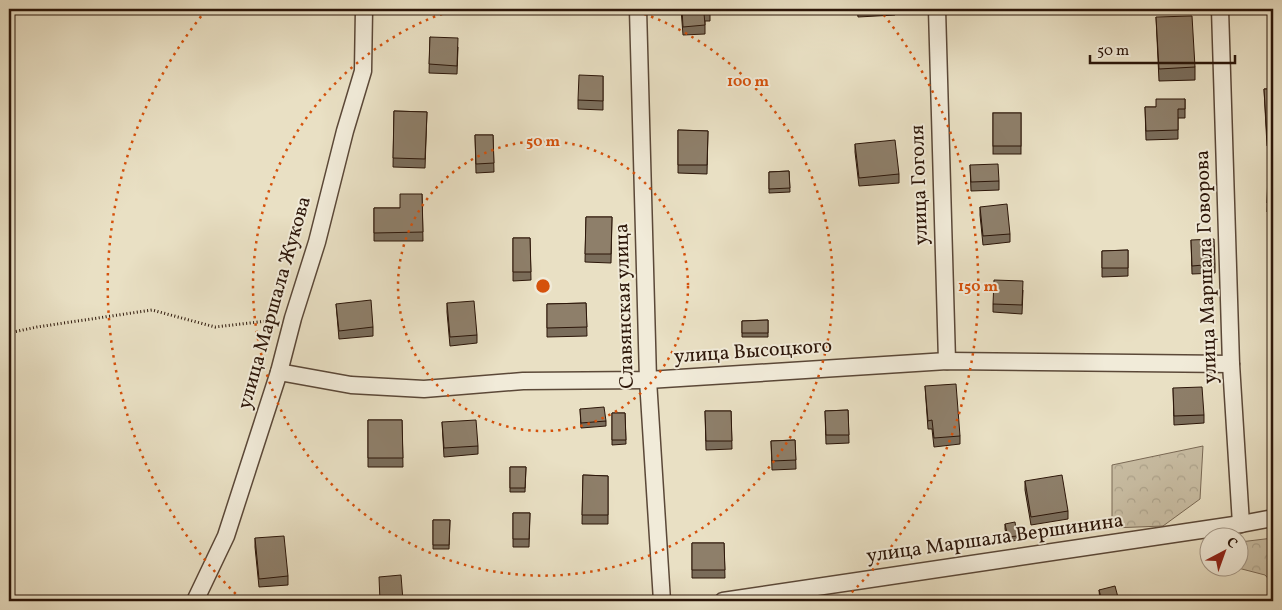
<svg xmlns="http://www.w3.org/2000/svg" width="1282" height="610" font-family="Vollkorn,serif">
	<defs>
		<pattern id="forest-crowns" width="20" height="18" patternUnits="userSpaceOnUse" patternTransform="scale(1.25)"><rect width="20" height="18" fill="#c9bea4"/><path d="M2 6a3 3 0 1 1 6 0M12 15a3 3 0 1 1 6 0" fill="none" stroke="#ada38c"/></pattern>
	</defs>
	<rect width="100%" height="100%" fill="#e9e0c4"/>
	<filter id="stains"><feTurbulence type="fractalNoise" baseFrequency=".004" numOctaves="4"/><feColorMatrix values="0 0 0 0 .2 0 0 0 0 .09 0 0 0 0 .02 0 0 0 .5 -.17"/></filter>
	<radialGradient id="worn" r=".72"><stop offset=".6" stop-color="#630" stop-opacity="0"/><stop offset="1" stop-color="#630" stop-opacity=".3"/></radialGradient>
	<g fill="url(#forest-crowns)" stroke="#7a6a56">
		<path d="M 1203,446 L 1200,499 L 1163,526 L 1112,528 L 1112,465 Z"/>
		<path d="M 1273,538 L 1273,584 L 1265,575 L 1238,568 L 1240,568 L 1240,542 Z"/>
	</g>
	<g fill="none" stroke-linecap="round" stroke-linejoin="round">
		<defs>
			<g id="minor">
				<path d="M 638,9 L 648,380 L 662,601"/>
				<path d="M 937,9 L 947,361"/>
				<path d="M 1220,9 L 1231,364 L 1241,524"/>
				<path d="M 279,372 L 351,385 L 424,389 L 523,381 L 648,380 L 947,361 L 1231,364"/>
				<path d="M 195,601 L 226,536 L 279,372 L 293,318 L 317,242 L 345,131 L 363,71 L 364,9"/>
				<path d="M 723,601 L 1241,524 L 1273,518"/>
			</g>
		</defs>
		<use href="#minor" stroke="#5b4838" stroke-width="19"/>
		<path stroke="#2c1609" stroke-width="3" stroke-dasharray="1 2.5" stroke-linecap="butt" d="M 9,333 L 37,327 L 152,310 L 215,327 L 276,320"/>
		<use href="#minor" stroke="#f1ebd9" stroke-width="16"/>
	</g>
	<g fill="#7a6d5b" stroke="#2c1609">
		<path d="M 681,9 L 710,9 L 710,21 L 705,21 L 705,34 L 683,35 Z"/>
		<path d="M 857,9 L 895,9 L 895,15 L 858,17 Z"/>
		<path d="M 1263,9 L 1273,9 L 1273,13 L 1263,14 Z"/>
		<path d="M 1156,17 L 1195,67 L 1195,80 L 1159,81 Z"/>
		<path d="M 430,37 L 458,47 L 457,74 L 429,73 Z"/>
		<path d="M 603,76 L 603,110 L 578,109 L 578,100 Z"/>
		<path d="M 1264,89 L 1273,89 L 1273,146 L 1267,146 Z"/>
		<path d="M 1185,99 L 1185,118 L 1178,118 L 1178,139 L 1146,140 L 1145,107 L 1156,107 Z"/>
		<path d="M 394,111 L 427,112 L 425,168 L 393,167 Z"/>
		<rect x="993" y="113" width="28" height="41"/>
		<path d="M 678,130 L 708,131 L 707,174 L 678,173 Z"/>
		<path d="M 475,135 L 493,135 L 494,172 L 476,173 Z"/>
		<path d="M 855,144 L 899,174 L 899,183 L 859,186 L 855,152 Z"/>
		<path d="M 970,165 L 999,181 L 999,190 L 971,191 Z"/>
		<path d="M 789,171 L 790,192 L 769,193 L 769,172 Z"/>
		<path d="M 1268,171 L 1273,171 L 1273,212 L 1267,212 Z"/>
		<path d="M 422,194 L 423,241 L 374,241 L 374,208 L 400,208 Z"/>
		<path d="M 980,207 L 1010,234 L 1010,242 L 983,245 L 980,215 Z"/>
		<path d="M 586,217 L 612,217 L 611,263 L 585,262 Z"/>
		<path d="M 513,238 L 530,238 L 531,280 L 513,281 Z"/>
		<path d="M 1191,240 L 1215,264 L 1215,273 L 1192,274 Z"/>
		<path d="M 1128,250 L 1128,276 L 1102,277 L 1102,251 Z"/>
		<path d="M 1023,290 L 1022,314 L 993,312 L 993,304 Z"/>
		<path d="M 447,303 L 477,335 L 477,343 L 450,346 L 447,312 Z"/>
		<path d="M 586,303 L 587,336 L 547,337 L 547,304 Z"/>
		<path d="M 336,304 L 373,327 L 373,336 L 339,339 Z"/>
		<path d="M 768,320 L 768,337 L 742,337 L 742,321 Z"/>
		<path d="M 925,386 L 960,436 L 960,444 L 934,447 L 932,429 L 928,429 Z"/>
		<path d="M 1173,388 L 1204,415 L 1204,423 L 1174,425 Z"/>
		<path d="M 580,409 L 606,421 L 606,426 L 581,428 Z"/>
		<path d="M 848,410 L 849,443 L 826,444 L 825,411 Z"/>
		<path d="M 705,411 L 731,411 L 732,449 L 706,450 Z"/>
		<path d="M 612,413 L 625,413 L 626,444 L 612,445 Z"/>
		<path d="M 368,420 L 402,420 L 403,467 L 368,467 Z"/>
		<path d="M 442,422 L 478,446 L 478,454 L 444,457 Z"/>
		<path d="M 795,440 L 796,469 L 772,470 L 771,441 Z"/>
		<path d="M 510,467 L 526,467 L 525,492 L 510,492 Z"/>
		<path d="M 583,475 L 608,476 L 608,524 L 582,524 Z"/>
		<path d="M 1025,481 L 1068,511 L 1068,519 L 1031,525 L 1025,490 Z"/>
		<path d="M 513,513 L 530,513 L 529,547 L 513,547 Z"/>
		<path d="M 433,520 L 450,520 L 449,549 L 433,549 Z"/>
		<path d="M 1005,524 L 1017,536 L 1017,540 L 1008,542 L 1005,529 Z"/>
		<path d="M 255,538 L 288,576 L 288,585 L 259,587 L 255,547 Z"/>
		<path d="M 692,543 L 724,543 L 725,578 L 692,578 Z"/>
		<path d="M 1099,590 L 1119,601 L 1100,601 Z"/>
	</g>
	<g fill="#8e7f6a" stroke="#2c1609">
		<path d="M 682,9 L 710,9 L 710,12 L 704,13 L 705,25 L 683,27 Z"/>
		<path d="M 1192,16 L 1195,67 L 1159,69 L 1156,17 Z"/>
		<path d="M 430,37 L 458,38 L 457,66 L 429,64 Z"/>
		<path d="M 579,75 L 603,76 L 603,101 L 578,100 Z"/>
		<path d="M 1264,89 L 1273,89 L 1273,138 L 1267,138 Z"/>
		<path d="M 1156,99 L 1185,99 L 1185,109 L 1178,109 L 1178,130 L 1146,131 L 1145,107 L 1156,107 Z"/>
		<path d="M 394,111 L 427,112 L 425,159 L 393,158 Z"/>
		<rect x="993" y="113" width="28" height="33"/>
		<path d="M 678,130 L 708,131 L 707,165 L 678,165 Z"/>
		<path d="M 475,135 L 493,135 L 494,163 L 476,164 Z"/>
		<path d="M 895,140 L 899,174 L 859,178 L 855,144 Z"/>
		<path d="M 998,164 L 999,181 L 971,182 L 970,165 Z"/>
		<path d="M 789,171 L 790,188 L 769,189 L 769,172 Z"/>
		<path d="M 1268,171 L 1273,171 L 1273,203 L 1267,203 Z"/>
		<path d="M 400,194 L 422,194 L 423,232 L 374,233 L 374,208 L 400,208 Z"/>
		<path d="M 1007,204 L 1010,234 L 983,236 L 980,207 Z"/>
		<path d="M 586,217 L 612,217 L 611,254 L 585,254 Z"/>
		<path d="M 513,238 L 530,238 L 531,272 L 513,272 Z"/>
		<path d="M 1214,239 L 1215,264 L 1192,266 L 1191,240 Z"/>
		<path d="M 1128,250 L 1128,268 L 1102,268 L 1102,251 Z"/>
		<path d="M 994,280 L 1023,281 L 1022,305 L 993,304 Z"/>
		<path d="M 371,300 L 373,327 L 339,331 L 336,304 Z"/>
		<path d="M 474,301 L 477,335 L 450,337 L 447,303 Z"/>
		<path d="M 586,303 L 587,327 L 547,328 L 547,304 Z"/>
		<path d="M 768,320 L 768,333 L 742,333 L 742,321 Z"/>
		<path d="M 956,384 L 960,436 L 934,438 L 932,420 L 928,421 L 925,386 Z"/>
		<path d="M 1202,387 L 1204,415 L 1174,416 L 1173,388 Z"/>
		<path d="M 604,407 L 606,421 L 581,423 L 580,409 Z"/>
		<path d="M 848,410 L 849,435 L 826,435 L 825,411 Z"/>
		<path d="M 705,411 L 731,411 L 732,441 L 706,441 Z"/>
		<path d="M 612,413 L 625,413 L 626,440 L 612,440 Z"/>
		<path d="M 368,420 L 402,420 L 403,458 L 368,458 Z"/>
		<path d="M 476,420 L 478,446 L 444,448 L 442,422 Z"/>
		<path d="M 795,440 L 796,460 L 772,461 L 771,441 Z"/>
		<path d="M 510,467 L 526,467 L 525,488 L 510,488 Z"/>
		<path d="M 583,475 L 608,476 L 608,515 L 582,515 Z"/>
		<path d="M 1062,475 L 1068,511 L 1031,517 L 1025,481 Z"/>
		<path d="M 513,513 L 530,513 L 529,539 L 513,539 Z"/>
		<path d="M 433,520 L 450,520 L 449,545 L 433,545 Z"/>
		<path d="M 1015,522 L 1017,536 L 1008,537 L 1005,524 Z"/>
		<path d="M 284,536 L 288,576 L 259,579 L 255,538 Z"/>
		<path d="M 692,543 L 724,543 L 725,570 L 692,570 Z"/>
		<path d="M 401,575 L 403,601 L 380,601 L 379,577 Z"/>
		<path d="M 1115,586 L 1119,601 L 1102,601 L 1099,590 Z"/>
	</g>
	<g fill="none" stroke="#d5520c" stroke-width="2.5" stroke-dasharray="2.5 5">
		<circle cx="543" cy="286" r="145"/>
		<path d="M630 9A290 290 0 1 1 456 9"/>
		<path d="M241 599A435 435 0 0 1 207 9M879 9A435 435 0 0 1 845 599"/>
	</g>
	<g text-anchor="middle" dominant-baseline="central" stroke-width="4" stroke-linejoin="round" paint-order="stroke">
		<g font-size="20" fill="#2c1609" stroke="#f1ebd9">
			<text transform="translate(920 185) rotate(-92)">улица Гоголя</text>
			<text transform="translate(1207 267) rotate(-92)">улица Маршала Говорова</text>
			<text transform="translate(275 303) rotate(-74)">улица Маршала Жукова</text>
			<text transform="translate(625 306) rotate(-92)">Славянская улица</text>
			<text transform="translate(753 352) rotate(-4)">улица Высоцкого</text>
			<text transform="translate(995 539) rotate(-8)">улица Маршала Вершинина</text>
		</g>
	</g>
	<circle cx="543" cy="286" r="8" fill="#d5520c" stroke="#f1ebd9" stroke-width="2.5"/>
	<g font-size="15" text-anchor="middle" font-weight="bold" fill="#d5520c" stroke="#f1ebd9" stroke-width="4" stroke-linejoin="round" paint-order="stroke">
		<text x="748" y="86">100 m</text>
		<text x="543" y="146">50 m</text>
		<text x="978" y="291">150 m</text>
	</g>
	<rect width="1282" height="610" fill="none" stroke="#e9e0c4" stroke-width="30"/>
	<rect x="10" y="10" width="1262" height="590" fill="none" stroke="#2c1609" stroke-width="2.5"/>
	<rect x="15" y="15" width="1252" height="580" fill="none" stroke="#2c1609"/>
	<g transform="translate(1224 552) rotate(41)"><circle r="24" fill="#f1ebd9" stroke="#a29686"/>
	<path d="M0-4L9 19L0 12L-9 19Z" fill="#8f2418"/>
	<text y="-8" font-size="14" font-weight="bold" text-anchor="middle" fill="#2c1609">С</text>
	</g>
	<path d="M1090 55v8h145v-8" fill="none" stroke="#2c1609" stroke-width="2.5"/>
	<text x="1097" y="55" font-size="15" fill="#2c1609" stroke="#f1ebd9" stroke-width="4" paint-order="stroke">50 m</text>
	<rect width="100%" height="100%" filter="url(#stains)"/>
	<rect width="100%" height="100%" fill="url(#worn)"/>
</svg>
